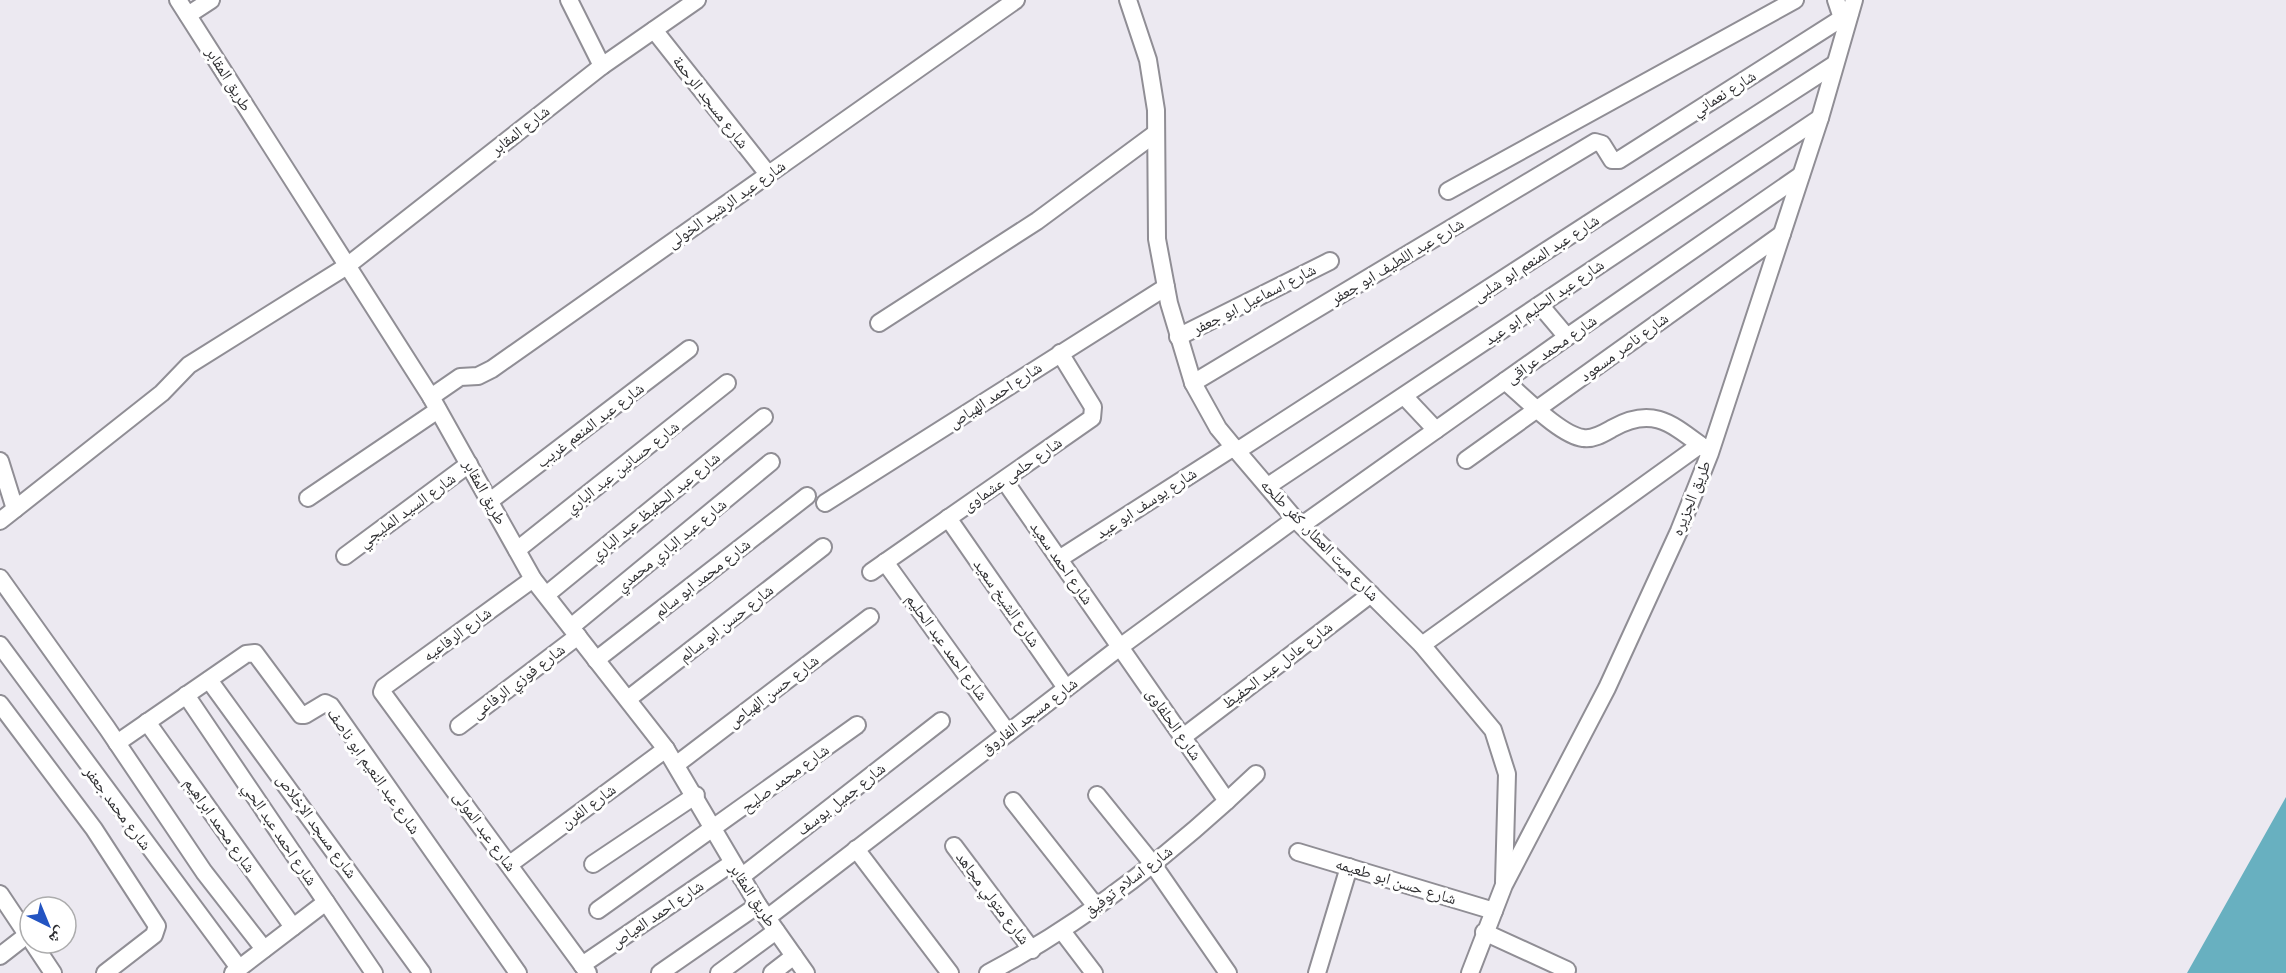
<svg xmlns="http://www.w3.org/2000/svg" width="2286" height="973" font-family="Raleway,'Noto Naskh Arabic',sans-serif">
	<rect width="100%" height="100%" fill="#ece9f1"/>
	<path fill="#68b0c0" d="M 2286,797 L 2286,973 L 2187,973 Z"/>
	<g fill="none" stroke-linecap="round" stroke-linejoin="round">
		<defs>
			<g id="street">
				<path d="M 178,0 L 431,397 L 533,579 L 666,749 L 758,905 L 806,973"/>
				<path d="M 569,0 L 602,66"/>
				<path d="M 1128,0 L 1148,60 L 1156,110 L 1157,239 L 1169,303 L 1193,383 L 1218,428 L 1237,451 L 1295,519 L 1422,645 L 1493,730 L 1507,774 L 1504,882"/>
				<path d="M 1836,0 L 1842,18"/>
				<path d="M 188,15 L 211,0"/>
				<path d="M 654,30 L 768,174"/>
				<path d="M 1448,191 L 1795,0"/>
				<path d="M 1540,305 L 1567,337"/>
				<path d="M 879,323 L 1037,221 L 1156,133"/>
				<path d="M 1178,337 L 1330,261"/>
				<path d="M 1505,381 C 1523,396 1560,435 1583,438 C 1593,440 1604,433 1613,428 C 1654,405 1673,425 1707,450"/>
				<path d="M 1193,383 L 1595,142 L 1602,144 L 1612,160 L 1619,160 L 1850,13"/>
				<path d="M 1404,396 L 1436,430"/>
				<path d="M 431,397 L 460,377 L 478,376 L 492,369 L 1016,0"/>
				<path d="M 1237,451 L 1835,64"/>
				<path d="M 1466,460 L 1782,234"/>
				<path d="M 0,461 L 15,509"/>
				<path d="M 1004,480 L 1227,801"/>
				<path d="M 1268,486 L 1820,118"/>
				<path d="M 308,498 L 438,410"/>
				<path d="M 490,501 L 689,349"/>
				<path d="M 825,503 L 1166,287"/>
				<path d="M 948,518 L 1066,688"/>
				<path d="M 0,521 L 162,393 L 189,365 L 347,266 L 602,66 L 697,0"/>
				<path d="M 1302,525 L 1567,337 L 1801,175"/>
				<path d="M 517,550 L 727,383"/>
				<path d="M 345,556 L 469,464"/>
				<path d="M 1059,559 L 1234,447"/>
				<path d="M 885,562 L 1008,733"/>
				<path d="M 871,572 L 1092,418 L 1093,407 L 1060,353"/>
				<path d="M 0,578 L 107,728 L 204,872 L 264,949"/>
				<path d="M 533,579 L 384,687 L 382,692 L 588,973"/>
				<path d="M 546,595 L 764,417"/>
				<path d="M 571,627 L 771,462"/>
				<path d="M 0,645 L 239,968"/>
				<path d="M 1422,645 L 1700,445"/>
				<path d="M 596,660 L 807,496"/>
				<path d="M 209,680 L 422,973"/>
				<path d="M 186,695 L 374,973"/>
				<path d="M 628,699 L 823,547"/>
				<path d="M 0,704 L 94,829 L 157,926 L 154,935 L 105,973"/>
				<path d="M 147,722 L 293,927"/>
				<path d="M 459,726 L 578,636"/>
				<path d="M 1183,737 L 1371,594"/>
				<path d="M 117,743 L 246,654 L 255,653 L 301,715 L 305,715 L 325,703 L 331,706 L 518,973"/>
				<path d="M 677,764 L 870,617"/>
				<path d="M 1097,795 L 1152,863 L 1228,973"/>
				<path d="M 1013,801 L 1095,905"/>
				<path d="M 954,846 L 1032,950"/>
				<path d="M 856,849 L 950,973"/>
				<path d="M 1298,852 L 1494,911"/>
				<path d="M 510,864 L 666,749"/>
				<path d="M 593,864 L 696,795"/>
				<path d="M 741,877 L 941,721"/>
				<path d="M 0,894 L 30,939"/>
				<path d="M 598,910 L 857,725"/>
				<path d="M 767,918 L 1120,647 L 1295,519"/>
				<path d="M 1062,931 L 1094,973"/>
				<path d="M 1484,932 L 1567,970"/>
				<path d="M 33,943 L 53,973"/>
				<path d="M 0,956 L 27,935"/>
				<path d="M 582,965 L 732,863"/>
				<path d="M 233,973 L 326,902"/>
				<path d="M 660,973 L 758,905"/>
				<path d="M 719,973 L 776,931"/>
				<path d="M 772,973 L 794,956"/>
				<path d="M 988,973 C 1086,922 1176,850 1256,774"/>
				<path d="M 1317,973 L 1349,867"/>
				<path d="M 1470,973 L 1504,885 L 1607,688 L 1679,531 L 1710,453 L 1820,118 L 1854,0"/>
			</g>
		</defs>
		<use href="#street" stroke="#908e95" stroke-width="20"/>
		<use href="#street" stroke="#fff" stroke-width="16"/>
	</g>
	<g text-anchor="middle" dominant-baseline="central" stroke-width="6" stroke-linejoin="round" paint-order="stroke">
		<g font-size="16" fill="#2f2f32" stroke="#fff">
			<text transform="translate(229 79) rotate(58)">طريق المقابر</text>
			<text transform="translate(1724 93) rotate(-32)">شارع نعماني</text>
			<text transform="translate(711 102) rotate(52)">شارع مسجد الرحمة</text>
			<text transform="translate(520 130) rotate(-38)">شارع المقابر</text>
			<text transform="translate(726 204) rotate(-35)">شارع عبد الرشيد الخولى</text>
			<text transform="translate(1536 258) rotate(-33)">شارع عبد المنعم ابو شلبى</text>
			<text transform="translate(1397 261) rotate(-31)">شارع عبد اللطيف ابو جعفر</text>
			<text transform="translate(1254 299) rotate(-27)">شارع اسماعيل ابو جعفر</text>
			<text transform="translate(1544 302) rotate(-34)">شارع عبد الحليم ابو عيد</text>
			<text transform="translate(1624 347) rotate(-36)">شارع ناصر مسعود</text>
			<text transform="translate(1551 349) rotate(-35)">شارع محمد عراقى</text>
			<text transform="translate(995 395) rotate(-33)">شارع احمد الهياص</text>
			<text transform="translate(590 425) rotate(-37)">شارع عبد المنعم غريب</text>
			<text transform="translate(622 467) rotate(-38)">شارع حسانين عبد الباري</text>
			<text transform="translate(1012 474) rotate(-35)">شارع حلمى عشماوى</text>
			<text transform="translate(485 492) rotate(61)">طريق المقابر</text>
			<text transform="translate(1691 498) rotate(-68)">طريق الجزيره</text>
			<text transform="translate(1146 503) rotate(-33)">شارع يوسف ابو عيد</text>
			<text transform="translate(655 506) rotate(-39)">شارع عبد الحفيظ عبد الباري</text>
			<text transform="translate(407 510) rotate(-36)">شارع السيد المليجي</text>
			<text transform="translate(1320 540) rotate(46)">شارع ميت العطار, كفر طلحه</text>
			<text transform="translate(671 545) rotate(-39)">شارع عبد الباري محمدي</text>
			<text transform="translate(1062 563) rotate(55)">شارع احمد سعيد</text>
			<text transform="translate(702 578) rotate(-38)">شارع محمد ابو سالم</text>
			<text transform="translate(1007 603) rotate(55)">شارع الشيخ سعيد</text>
			<text transform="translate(726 623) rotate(-38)">شارع حسن ابو سالم</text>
			<text transform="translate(457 634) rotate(-36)">شارع الرفاعيه</text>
			<text transform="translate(947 647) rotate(54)">شارع احمد عبد الحليم</text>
			<text transform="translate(1277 665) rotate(-37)">شارع عادل عبد الحفيظ</text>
			<text transform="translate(518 681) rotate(-37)">شارع فوزي الرفاعى</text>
			<text transform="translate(773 691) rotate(-37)">شارع حسن الهياص</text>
			<text transform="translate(1029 716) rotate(-37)">شارع مسجد الفاروق</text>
			<text transform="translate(1174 724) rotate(55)">شارع الحلفاوى</text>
			<text transform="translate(374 771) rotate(55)">شارع عبد النعيم ابو ناصف</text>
			<text transform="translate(785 778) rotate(-36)">شارع محمد صليح</text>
			<text transform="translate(841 799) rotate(-38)">شارع جميل يوسف</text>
			<text transform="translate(588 806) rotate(-36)">شارع الفرن</text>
			<text transform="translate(118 808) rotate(53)">شارع محمد جعفر</text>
			<text transform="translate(220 825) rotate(55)">شارع محمد ابراهيم</text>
			<text transform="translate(317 826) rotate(54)">شارع مسجد الإخلاص</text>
			<text transform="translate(485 831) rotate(54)">شارع عبد المولى</text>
			<text transform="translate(280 834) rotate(56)">شارع احمد عبد الحي</text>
			<text transform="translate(1128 881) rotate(-37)">شارع اسلام توفيق</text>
			<text transform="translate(1396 881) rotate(17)">شارع حسن ابو طعيمه</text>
			<text transform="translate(753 895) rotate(57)">طريق المقابر</text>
			<text transform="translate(993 898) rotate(53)">شارع متولي مجاهد</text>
			<text transform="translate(657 914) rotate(-34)">شارع احمد العياص</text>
		</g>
	</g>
	<g transform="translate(48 925) rotate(137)"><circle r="28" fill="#ffffff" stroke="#acacad" stroke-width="1.5"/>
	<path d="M0-4.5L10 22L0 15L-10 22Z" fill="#2354c2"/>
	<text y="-9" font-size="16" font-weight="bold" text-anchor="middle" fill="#2f2f32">ش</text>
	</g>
</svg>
